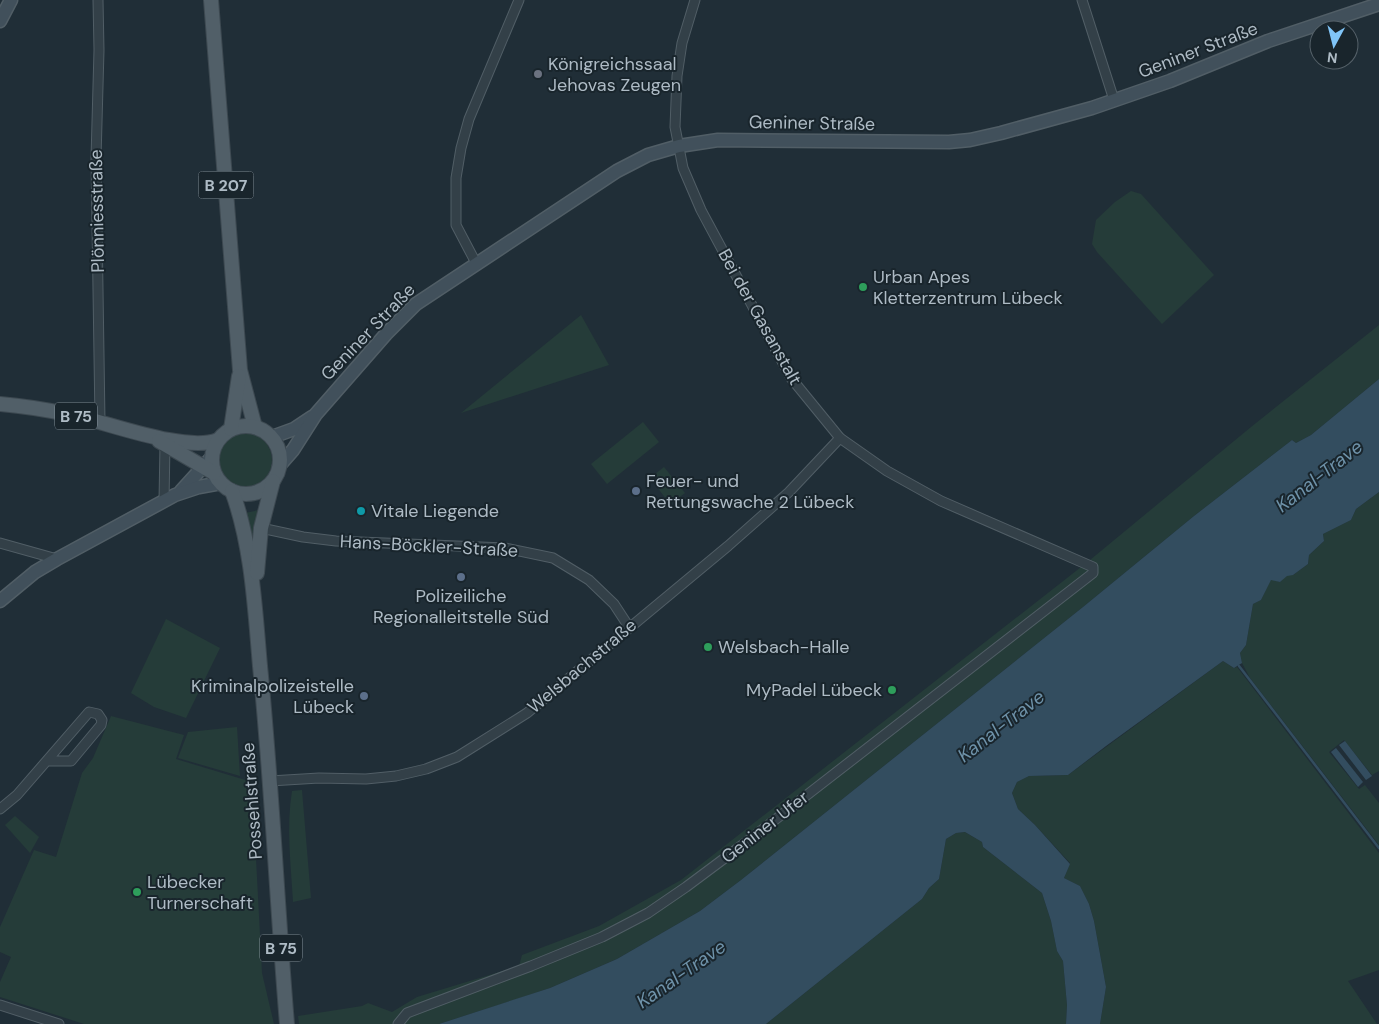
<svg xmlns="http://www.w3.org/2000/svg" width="1379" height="1024" font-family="'DM Sans',sans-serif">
	<rect width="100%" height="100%" fill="#202e37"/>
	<g fill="#253c39">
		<path d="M 1131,191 L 1141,194 L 1214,275 L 1162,324 L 1097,252 L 1092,244 L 1096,220 L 1115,202 Z"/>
		<path d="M 581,315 L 609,365 L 461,413 Z"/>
		<path d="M 1379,325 L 1379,379 L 1311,435 L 1296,443 L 1292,440 L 1194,516 L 1083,607 L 741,880 L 700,911 L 617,959 L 550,988 L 514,1000 L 439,1024 L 299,1024 L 298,1016 L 362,1006 L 368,1003 L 392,1012 L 417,997 L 519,966 L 522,955 L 599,926 L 681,880 L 1090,560 L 1251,427 Z"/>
		<path d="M 643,422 L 659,442 L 607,484 L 591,464 Z"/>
		<circle cx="245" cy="460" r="27"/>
		<path d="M 664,467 L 685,493 L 670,504 L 650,478 Z"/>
		<path d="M 1379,492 L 1379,771 L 1372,775 L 1344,740 L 1329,752 L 1359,789 L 1365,785 L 1379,803 L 1379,845 L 1250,678 L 1242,663 L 1240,653 L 1246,645 L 1253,604 L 1261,600 L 1271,579 L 1280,582 L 1287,575 L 1293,575 L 1308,564 L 1309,555 L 1324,541 L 1323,534 L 1351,520 L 1356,509 Z"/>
		<path d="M 259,510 L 253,539 L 245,513 Z"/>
		<path d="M 166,619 L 220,648 L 186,718 L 154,707 L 131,693 Z"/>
		<path d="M 1223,661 L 1234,668 L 1237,667 L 1379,853 L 1379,970 L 1348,981 L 1377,1024 L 1100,1024 L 1106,987 L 1094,921 L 1089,904 L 1080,886 L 1064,878 L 1070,863 L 1035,825 L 1018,809 L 1012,793 L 1017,782 L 1029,776 L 1068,775 Z"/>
		<path d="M 111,716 L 184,735 L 176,759 L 252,782 L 262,973 L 274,1024 L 84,1024 L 0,997 L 0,982 L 11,957 L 0,952 L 0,927 L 34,850 L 56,857 L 82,773 L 93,758 Z"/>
		<path d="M 237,727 L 240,776 L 178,758 L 188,732 Z"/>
		<path d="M 302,790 L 311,898 L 293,902 C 291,865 286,827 292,791 Z"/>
		<path d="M 15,816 L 39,837 L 30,853 L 5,825 Z"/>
		<path d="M 965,832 L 982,842 L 983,847 L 1042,893 L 1051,921 L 1057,951 L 1063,961 L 1067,1005 L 1066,1024 L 766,1024 L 922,899 L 929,888 L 939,879 L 946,839 L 956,833 Z"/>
	</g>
	<g fill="#334d5f">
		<path d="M 1379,379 L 1379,492 L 1356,509 L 1351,520 L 1323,534 L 1324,541 L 1309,555 L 1308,564 L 1293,575 L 1287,576 L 1280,582 L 1271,580 L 1261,600 L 1253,604 L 1246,645 L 1240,653 L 1242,663 L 1234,668 L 1223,661 L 1106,746 L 1068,775 L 1029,776 L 1017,782 L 1012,793 L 1018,809 L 1035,825 L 1070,864 L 1064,878 L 1080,886 L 1089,904 L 1094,921 L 1106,987 L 1100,1024 L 1066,1024 L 1067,1005 L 1063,961 L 1057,951 L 1051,921 L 1042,893 L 983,847 L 982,842 L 965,832 L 956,833 L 946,839 L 939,879 L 929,888 L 922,899 L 766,1024 L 439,1024 L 550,988 L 617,959 L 700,911 L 741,880 L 1083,607 L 1194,516 L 1292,440 L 1296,443 L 1311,435 Z"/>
		<path d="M 1345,741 L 1372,776 L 1366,780 L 1339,745 Z"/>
		<path d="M 1336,748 L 1363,782 L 1358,787 L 1331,752 Z"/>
	</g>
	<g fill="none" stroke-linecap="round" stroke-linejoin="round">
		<path stroke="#334d5f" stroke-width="2.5" d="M 1239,666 L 1379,848"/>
		<defs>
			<g id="street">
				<path d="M 98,0 L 99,50 L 96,158 L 100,421"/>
				<path d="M 1082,0 L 1114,100"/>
				<path d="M 476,263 L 456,225 L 456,178 L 461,148 L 469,119 L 519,0"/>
				<path d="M 164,501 L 165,444"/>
				<path d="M 261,528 L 303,537 L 336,541 L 505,548 L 553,558 L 589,580 L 614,604 L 629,627"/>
				<path d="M 0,543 L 57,559"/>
				<path d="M 270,781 L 319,778 L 366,779 L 396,776 L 426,769 L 457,757 L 527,713 L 728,546 L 789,492 L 840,438"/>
				<path d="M 0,809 L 17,795 L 89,712 L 98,714 L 102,720 L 101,725 L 71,761 L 47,761"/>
				<path d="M 0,1005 L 59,1024"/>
				<path d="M 398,1024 L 407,1013 L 531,966 L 602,937 L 648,913 L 686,887 L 749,840 L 1093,573 L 1093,567 L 941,501 L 887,471 L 840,438 L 791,378 L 701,210 L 683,168 L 675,127 L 677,76 L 682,43 L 695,0"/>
			</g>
			<g id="secondary">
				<path d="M 0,21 L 11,0"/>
				<path d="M 272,437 L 294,429 L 312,417"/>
				<path d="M 279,466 L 293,450 L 316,414 L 386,334 L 416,304 L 617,171 L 648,155 L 679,146 L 718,140 L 949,142 L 970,140 L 1001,133 L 1092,108 L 1170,81 L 1268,41 L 1379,4"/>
				<path d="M 181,491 L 211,458"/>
				<path d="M 0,601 L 35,572 L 57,559 L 175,495 L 199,487 L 221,483"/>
			</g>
			<g id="primary">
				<path d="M 211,0 L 240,370 L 255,427"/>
				<path d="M 0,404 C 24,406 48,410 72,415 C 107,422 185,453 218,440"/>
				<circle cx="246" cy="460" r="34"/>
				<path d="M 231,429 L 239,376"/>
				<path d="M 159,441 L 214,473"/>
				<path d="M 232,491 C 252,545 255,609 260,666 C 272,785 277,905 287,1024"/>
				<path d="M 257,573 L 261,528 L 273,481"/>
			</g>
		</defs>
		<use href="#street" stroke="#515e66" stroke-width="11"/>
		<use href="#secondary" stroke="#515e66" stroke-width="15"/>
		<use href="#primary" stroke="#3d4951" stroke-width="16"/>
		<use href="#street" stroke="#334048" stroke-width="9"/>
		<use href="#secondary" stroke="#41505b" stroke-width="12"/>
		<use href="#primary" stroke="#515f68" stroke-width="14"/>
	</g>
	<circle fill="#6b7280" stroke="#19252c" stroke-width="2" cx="538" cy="74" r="5"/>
	<g fill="#2e9e5b" stroke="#19252c" stroke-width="2">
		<circle cx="863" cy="287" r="5"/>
		<circle cx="708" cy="647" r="5"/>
		<circle cx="892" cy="690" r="5"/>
		<circle cx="137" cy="892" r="5"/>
	</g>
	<g fill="#5c6f8a" stroke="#19252c" stroke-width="2">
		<circle cx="636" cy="491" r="5"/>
		<circle cx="461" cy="577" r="5"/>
		<circle cx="364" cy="696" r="5"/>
	</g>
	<circle fill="#0f9aa8" stroke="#19252c" stroke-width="2" cx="361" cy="511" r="5"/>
	<g text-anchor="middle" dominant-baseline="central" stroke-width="4" stroke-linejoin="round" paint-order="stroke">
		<g fill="#19252c" stroke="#818e97" stroke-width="1">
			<rect x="198.5" y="171.5" width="55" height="27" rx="4"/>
			<rect x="55" y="402.5" width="42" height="27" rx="4"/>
			<rect x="260" y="934.5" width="42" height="27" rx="4"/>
		</g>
		<g font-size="16" font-weight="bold" fill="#aebbc5">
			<text x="226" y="185">B 207</text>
			<text x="76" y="416">B 75</text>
			<text x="281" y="948">B 75</text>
		</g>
		<g font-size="18" fill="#aebbc5" stroke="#19252c">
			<text transform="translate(1198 50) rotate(-21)">Geniner Straße</text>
			<text transform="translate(812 123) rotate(1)">Geniner Straße</text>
			<text transform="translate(97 211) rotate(-91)">Plönniesstraße</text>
			<text transform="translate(760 317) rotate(61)">Bei der Gasanstalt</text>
			<text transform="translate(368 332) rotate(-46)">Geniner Straße</text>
			<text transform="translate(429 546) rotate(3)">Hans-Böckler-Straße</text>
			<text transform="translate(582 666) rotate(-40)">Welsbachstraße</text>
			<text transform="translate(252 801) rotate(-94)">Possehlstraße</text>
			<text transform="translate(765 827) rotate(-38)">Geniner Ufer</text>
		</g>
		<g font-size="18" fill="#aebbc5" stroke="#19252c" text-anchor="start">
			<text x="548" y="64">Königreichssaal<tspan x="548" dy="21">Jehovas Zeugen</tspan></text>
			<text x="873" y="277">Urban Apes<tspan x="873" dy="21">Kletterzentrum Lübeck</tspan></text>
			<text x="646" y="481">Feuer- und<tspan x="646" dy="21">Rettungswache 2 Lübeck</tspan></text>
			<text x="371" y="511">Vitale Liegende</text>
			<text x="461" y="596" text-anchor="middle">Polizeiliche<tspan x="461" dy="21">Regionalleitstelle Süd</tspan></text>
			<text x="718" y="647">Welsbach-Halle</text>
			<text x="354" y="686" text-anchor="end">Kriminalpolizeistelle<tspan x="354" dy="21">Lübeck</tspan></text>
			<text x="882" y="690" text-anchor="end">MyPadel Lübeck</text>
			<text x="147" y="882">Lübecker<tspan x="147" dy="21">Turnerschaft</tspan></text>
		</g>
		<g font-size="19" font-style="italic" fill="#6e92a9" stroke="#19252c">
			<text transform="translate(1319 476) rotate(-38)">Kanal-Trave</text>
			<text transform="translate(1001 726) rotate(-38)">Kanal-Trave</text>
			<text transform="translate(681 974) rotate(-35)">Kanal-Trave</text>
		</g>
	</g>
	<g transform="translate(1334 45) rotate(187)"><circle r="24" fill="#19252c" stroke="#556169"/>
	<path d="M0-4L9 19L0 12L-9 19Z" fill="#80c5f8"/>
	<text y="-8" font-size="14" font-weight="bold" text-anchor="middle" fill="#aebbc5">N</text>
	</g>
</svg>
